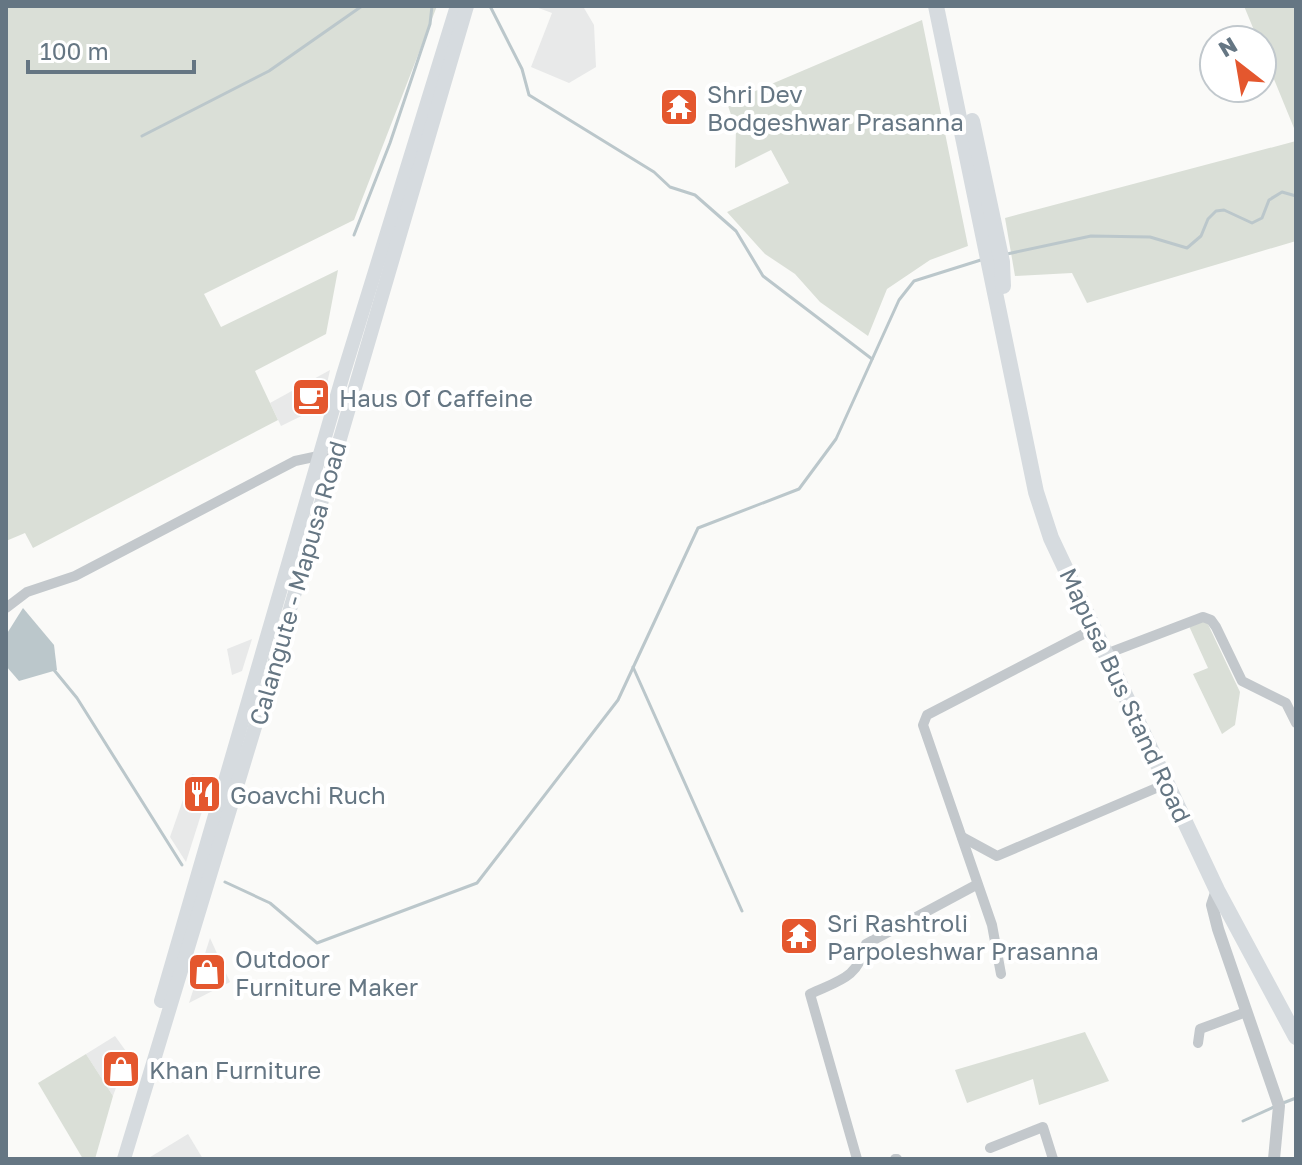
<svg xmlns="http://www.w3.org/2000/svg" width="1302" height="1165" font-family="'Golos Text',sans-serif">
	<rect width="100%" height="100%" fill="#fafaf8"/>
	<g fill="#e8e9e9">
		<path d="M 533,6 L 584,8 L 594,25 L 596,67 L 569,83 L 531,67 L 552,13 Z"/>
		<path d="M 330,370 L 322,406 L 281,426 L 270,403 Z"/>
		<path d="M 252,639 L 242,671 L 232,675 L 227,649 Z"/>
		<path d="M 192,774 L 212,780 L 186,862 L 170,837 Z"/>
		<path d="M 210,938 L 230,982 L 189,1003 Z"/>
		<path d="M 115,1036 L 128,1054 L 113,1096 L 86,1054 Z"/>
		<path d="M 188,1134 L 203,1159 L 147,1159 Z"/>
	</g>
	<g fill="#dadfd7">
		<path d="M 6,6 L 437,6 L 354,220 L 204,294 L 221,327 L 338,270 L 326,334 L 255,371 L 278,420 L 33,548 L 25,533 L 6,541 Z"/>
		<path d="M 1244,6 L 1296,6 L 1296,133 L 1262,50 L 1262,40 L 1258,40 Z"/>
		<path d="M 922,20 L 968,246 L 930,260 L 887,289 L 868,336 L 820,302 L 795,274 L 765,254 L 727,212 L 789,183 L 771,150 L 735,168 L 736,129 L 727,103 Z"/>
		<path d="M 1296,141 L 1296,241 L 1087,303 L 1072,273 L 1015,276 L 1005,218 Z"/>
		<path d="M 1206,620 L 1240,692 L 1235,725 L 1222,734 L 1193,674 L 1208,668 L 1189,626 Z"/>
		<path d="M 1085,1032 L 1109,1081 L 1039,1105 L 1033,1079 L 967,1103 L 955,1070 Z"/>
		<path d="M 86,1054 L 113,1096 L 95,1159 L 83,1159 L 38,1083 Z"/>
	</g>
	<path fill="#bbc7cb" d="M 23,608 L 54,645 L 57,670 L 19,681 L 6,666 L 6,635 Z"/>
	<g fill="none" stroke-linecap="round" stroke-linejoin="round">
		<g stroke="#bbc7cb" stroke-width="3">
			<path d="M 490,6 L 522,69 L 529,95 L 654,172 L 670,187 L 695,195 L 736,231 L 763,276 L 872,359"/>
			<path d="M 142,136 L 269,71 L 362,6"/>
			<path d="M 354,235 L 390,143 L 430,24 L 432,6"/>
			<path d="M 1007,254 L 1091,236 L 1150,237 L 1187,248 L 1201,236 L 1208,219 L 1216,211 L 1224,210 L 1252,223 L 1262,218 L 1269,200 L 1282,192 L 1296,196"/>
			<path d="M 633,667 L 742,911"/>
			<path d="M 54,670 L 77,698 L 182,865"/>
			<path d="M 225,882 L 270,903 L 317,943 L 477,883 L 618,700 L 698,528 L 799,489 L 836,439 L 899,300 L 914,281 L 984,259"/>
			<path d="M 1283,1103 L 1296,1098"/>
			<path d="M 1243,1121 L 1276,1106"/>
		</g>
		<g stroke="#c3c8cc" stroke-width="10">
			<path d="M 6,608 L 27,592 L 75,576 L 295,461 L 323,455"/>
			<path d="M 1106,654 L 1203,617 L 1211,620 L 1216,627 L 1242,681 L 1286,703 L 1296,723"/>
			<path d="M 962,837 L 997,856 L 1168,783"/>
			<path d="M 1001,974 L 992,925 L 923,725 L 927,715 L 1095,628"/>
			<path d="M 1198,1043 L 1200,1029 L 1246,1012"/>
			<path d="M 990,1148 L 1043,1127 L 1053,1159"/>
			<path d="M 857,1159 L 810,994 C 840,980 858,978 866,944 L 976,885"/>
			<path d="M 895,1159 L 897,1159"/>
		</g>
		<path stroke="#c3c8cc" stroke-width="12" d="M 1217,890 L 1212,905 L 1218,929 L 1279,1106 L 1274,1159"/>
		<g stroke="#d6dbdf" stroke-width="14">
			<path d="M 161,1001 L 343,375 L 456,9"/>
			<path d="M 124,1159 L 271,674 L 467,6"/>
		</g>
		<g stroke="#d6dbdf" stroke-width="16">
			<path d="M 936,6 L 1036,492 L 1051,538 L 1217,890 L 1296,1037"/>
			<path d="M 972,121 L 1002,262 L 1003,286"/>
		</g>
	</g>
	<defs>
		<symbol id="temple-square" viewBox="-11 -11 22 22"><rect x="-9" y="-9" width="18" height="18" rx="4" fill="#e4572e" stroke="#fff"/><path d="M0-6L5-2H3V0L6.5 2.5H4V6H1.5V3h-3V6H-4V2.5H-6.5L-3 0V-2H-5Z" fill="#fff"/></symbol>
		<symbol id="cafe-square" viewBox="-11 -11 22 22"><rect x="-9" y="-9" width="18" height="18" rx="4" fill="#e4572e" stroke="#fff"/><path d="M-5.5-4.5H6V0H3Q3 3.5 0 3.5H-2.5Q-5.5 3.5-5.5 0ZM3-3.2v2h1.7v-2ZM-6 4.5H4V6H-6Z" fill="#fff"/></symbol>
		<symbol id="restaurant-square" viewBox="-11 -11 22 22"><rect x="-9" y="-9" width="18" height="18" rx="4" fill="#e4572e" stroke="#fff"/><path d="M-5-6h1v4h1v-4h1v4h1v-4h1v5L-1.5 .5V6h-2V.5L-5-1ZM5-6V6H3V1.5H1.5Q1.5-4 5-6Z" fill="#fff"/></symbol>
		<symbol id="shop-square" viewBox="-11 -11 22 22"><rect x="-9" y="-9" width="18" height="18" rx="4" fill="#e4572e" stroke="#fff"/><path d="M-5-2.5h2.3a2.7 3.5 0 0 1 5.4 0H5L5.5 6h-11ZM-1.5-2.5h3a1.5 2.3 0 0 0-3 0Z" fill="#fff"/></symbol>
	</defs>
	<g fill-rule="evenodd">
		<use href="#temple-square" x="657" y="85" width="44" height="44"/>
		<use href="#cafe-square" x="289" y="375" width="44" height="44"/>
		<use href="#restaurant-square" x="180" y="772" width="44" height="44"/>
		<use href="#temple-square" x="777" y="914" width="44" height="44"/>
		<use href="#shop-square" x="185" y="950" width="44" height="44"/>
		<use href="#shop-square" x="99" y="1047" width="44" height="44"/>
	</g>
	<g text-anchor="middle" dominant-baseline="central" stroke-width="8" stroke-linejoin="round" paint-order="stroke">
		<g font-size="24" fill="#657683" stroke="#fff" text-anchor="start">
			<text x="707" y="93">Shri Dev<tspan x="707" dy="28">Bodgeshwar Prasanna</tspan></text>
			<text x="339" y="397">Haus Of Caffeine</text>
			<text x="230" y="794">Goavchi Ruch</text>
			<text x="827" y="922">Sri Rashtroli<tspan x="827" dy="28">Parpoleshwar Prasanna</tspan></text>
			<text x="235" y="958">Outdoor<tspan x="235" dy="28">Furniture Maker</tspan></text>
			<text x="149" y="1069">Khan Furniture</text>
		</g>
		<g font-size="24" fill="#657683" stroke="#fff">
			<text transform="translate(297 583) rotate(-74)">Calangute - Mapusa Road</text>
			<text transform="translate(1126 695) rotate(65)">Mapusa Bus Stand Road</text>
		</g>
	</g>
	<rect width="1302" height="1165" fill="none" stroke="#657683" stroke-width="16"/>
	<g transform="translate(1238 64) rotate(329)"><circle r="38" fill="#ffffff" stroke="#c1c8cd" stroke-width="2"/>
	<path d="M0-6L14 30L0 20L-14 30Z" fill="#e4572e"/>
	<text y="-12" font-size="22" font-weight="bold" text-anchor="middle" fill="#657683">N</text>
	</g>
	<path d="M28 60v12h166v-12" fill="none" stroke="#657683" stroke-width="4"/>
	<text x="40" y="60" font-size="24" fill="#657683" stroke="#ffffff" stroke-width="6" paint-order="stroke">100 m</text>
</svg>
